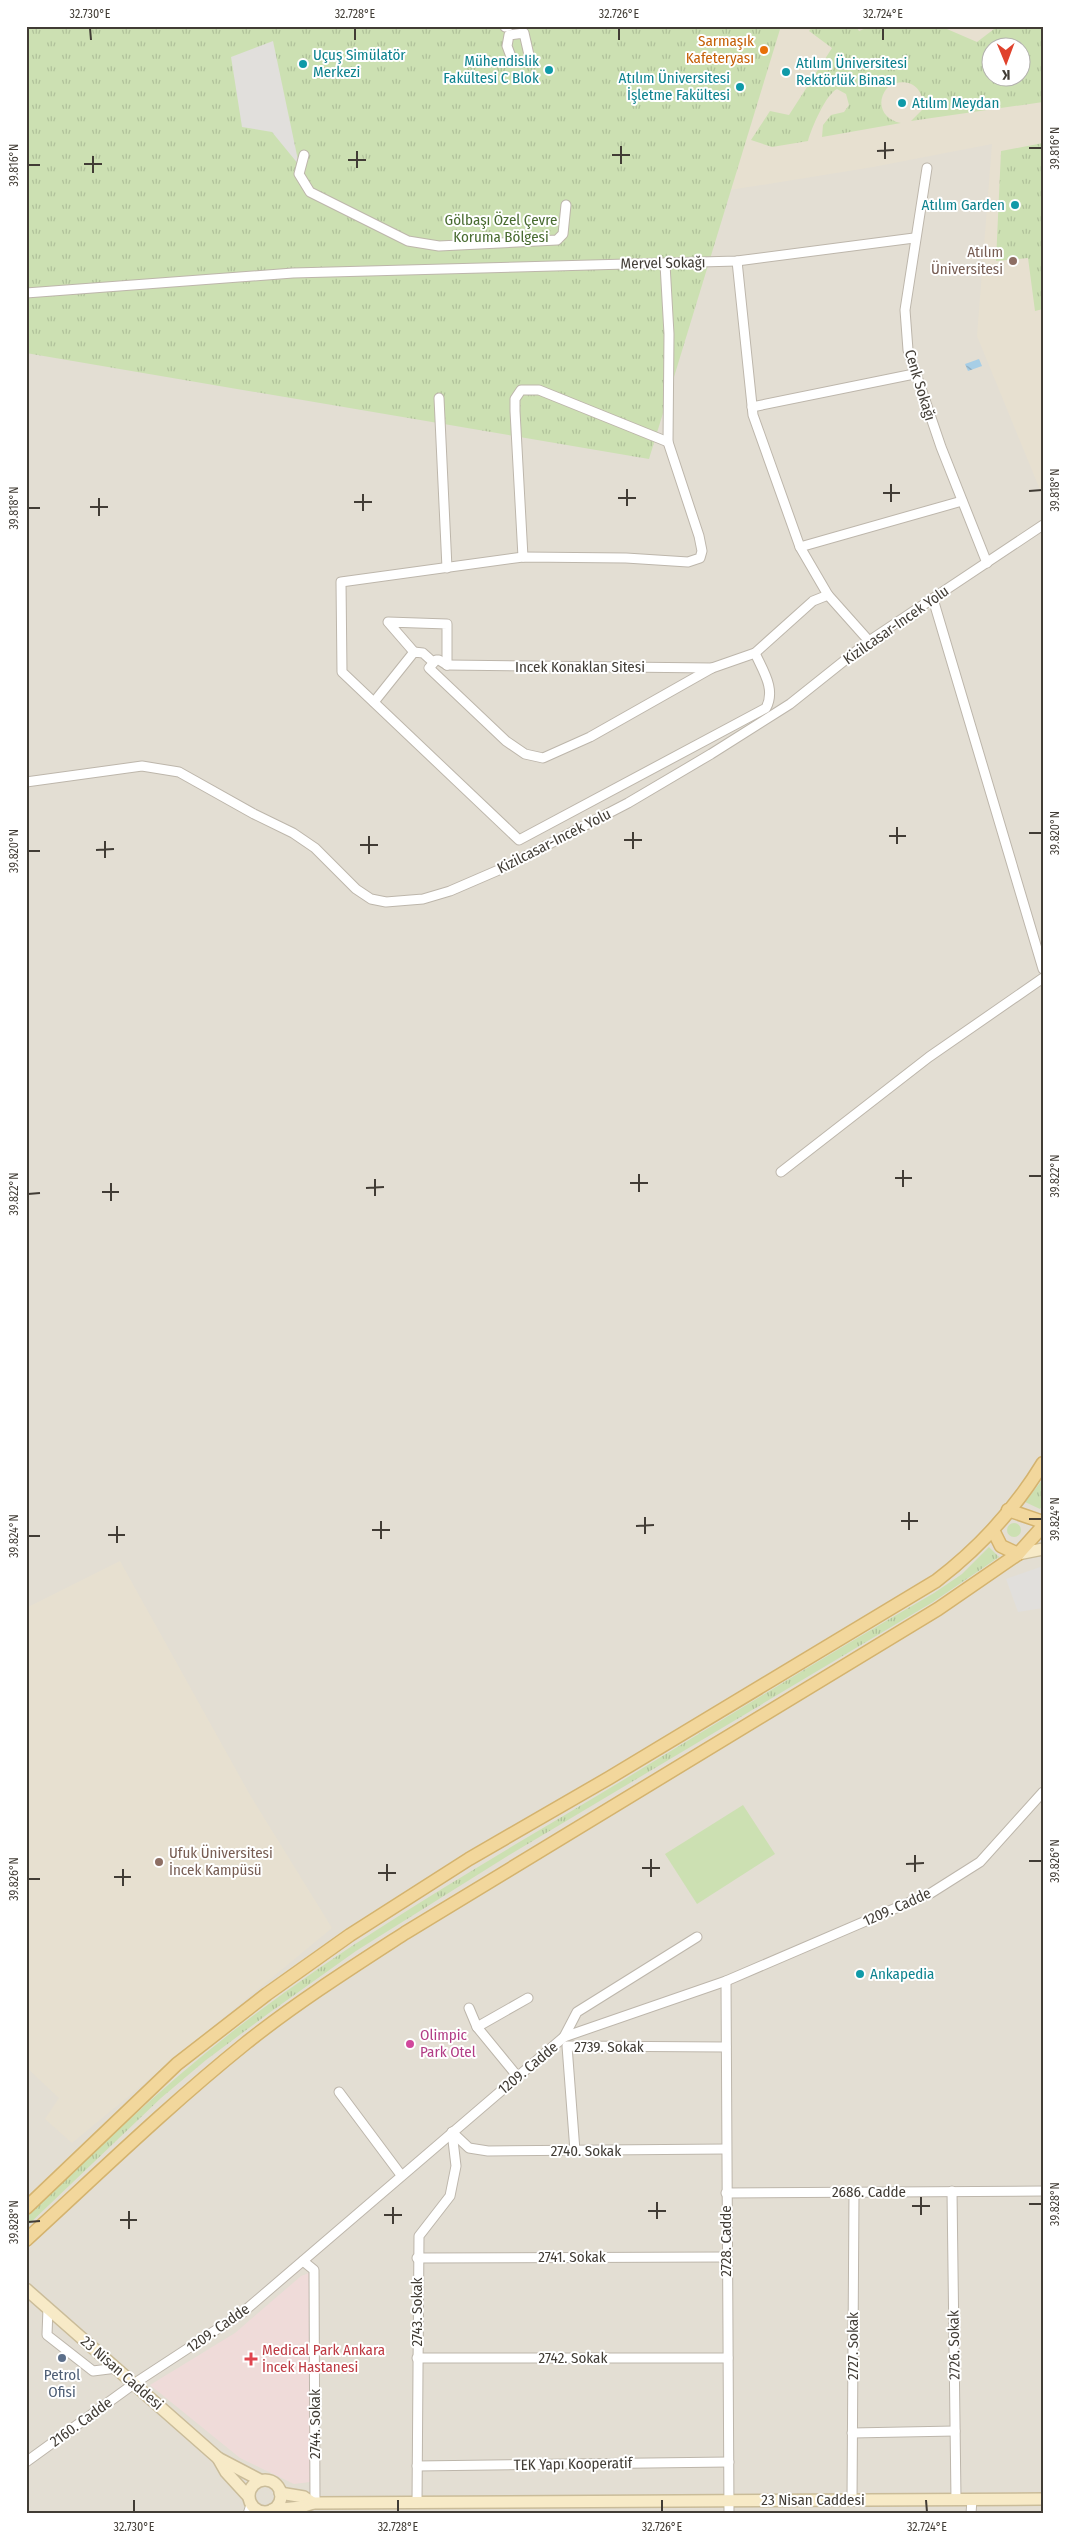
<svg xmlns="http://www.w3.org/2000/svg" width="1069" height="2540" font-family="'Fira Sans Condensed',sans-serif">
	<defs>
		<pattern id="grass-tufts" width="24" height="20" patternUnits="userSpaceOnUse" patternTransform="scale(1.25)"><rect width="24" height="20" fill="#cce0b2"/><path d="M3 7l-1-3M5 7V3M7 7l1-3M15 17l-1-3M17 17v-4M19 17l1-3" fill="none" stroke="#b0c19a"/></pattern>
		<pattern id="water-waves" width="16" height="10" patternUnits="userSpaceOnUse" patternTransform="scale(1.25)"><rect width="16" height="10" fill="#a7cee6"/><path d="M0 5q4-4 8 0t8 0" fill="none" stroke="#8aa8bb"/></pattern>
	</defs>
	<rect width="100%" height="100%" fill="#f0ece4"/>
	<path fill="#e3ded3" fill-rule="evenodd" d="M 1043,26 L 1043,2514 L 26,2514 L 26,245 ZM 992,48 L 1022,48 L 1022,78 L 992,78 Z"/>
	<g fill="#e7e0d0" fill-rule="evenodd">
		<path d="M 234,26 L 1043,26 L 1043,497 L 977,336 L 992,144 L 873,167 L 575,215 ZM 992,48 L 1022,48 L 1022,78 L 992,78 Z"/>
		<path d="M 120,1561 L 250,1795 L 332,1928 L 72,2143 L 45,2119 L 59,2098 L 26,2067 L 26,1608 Z"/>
	</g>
	<path fill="#efdbd9" d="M 309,2273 L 310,2482 L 294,2484 L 240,2458 L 150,2385 L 235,2333 L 301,2276 Z"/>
	<g fill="url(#grass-tufts)" fill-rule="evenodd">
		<path d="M 26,26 L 781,26 L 649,459 L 26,353 Z"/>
		<path d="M 813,26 L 856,26 L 859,31 L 871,26 L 940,26 L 977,42 L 998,26 L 1043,26 L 1043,102 L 911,121 L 922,110 C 927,87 905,74 887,88 C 875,103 883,120 901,123 L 822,137 L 823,125 L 831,115 L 844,112 L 849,105 L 846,94 L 837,89 C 826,94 811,129 808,141 L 772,147 L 751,140 L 770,111 L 789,115 L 832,48 L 809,31 ZM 992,48 L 1022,48 L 1022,78 L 992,78 Z"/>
		<path d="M 1043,143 L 1043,309 L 1035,311 L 1028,258 L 996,261 L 1001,151 Z"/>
		<path d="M 1043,1479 L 1043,1504 L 1040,1509 L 1025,1502 Z"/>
		<circle cx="1014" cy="1530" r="7"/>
		<path d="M 989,1547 L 999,1557 L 933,1602 L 506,1857 L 356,1951 L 269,2013 L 206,2060 L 161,2098 L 26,2227 L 26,2218 C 94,2152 162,2086 237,2028 C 353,1938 480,1866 605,1791 C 715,1725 823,1657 934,1593 L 962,1574 Z"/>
	</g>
	<path fill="#cce0b2" d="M 743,1805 L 775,1854 L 697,1904 L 665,1854 Z"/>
	<g fill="#e1dfdc">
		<path d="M 273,41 L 299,165 L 272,132 L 242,127 L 231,57 Z"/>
		<path d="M 1043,1566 L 1043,1608 L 1018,1612 L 1006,1579 Z"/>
	</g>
	<path fill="url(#water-waves)" d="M 979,359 L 982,366 L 968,371 L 965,364 Z"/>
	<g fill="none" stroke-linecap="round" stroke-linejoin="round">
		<defs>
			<g id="minor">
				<path d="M 505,27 L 509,26"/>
				<path d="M 513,62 L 507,46 L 509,35 L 524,33 L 529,55"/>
				<path d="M 304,155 L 299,174 L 310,192 L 408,241 L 439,246 L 557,240 L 563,234 L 566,205"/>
				<path d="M 927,168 L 905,310 L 908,350 L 941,447 L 987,563"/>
				<path d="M 737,261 L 753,415 L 800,547 L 828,595 L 869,641"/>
				<path d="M 665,264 L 669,334 L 668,442 L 699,536 L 702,551 L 700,558 L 688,562 L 626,558 L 523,557 L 341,582 L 342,672 L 519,840 L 766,708 C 776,689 763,671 755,653"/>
				<path d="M 26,293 L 293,273 L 737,261 L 914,238"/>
				<path d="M 439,398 L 447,568"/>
				<path d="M 752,407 L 914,374"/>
				<path d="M 800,547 L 962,501"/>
				<path d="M 523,557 L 515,411 L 515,399 L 521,390 L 539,390 L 668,442"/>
				<path d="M 933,599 L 1043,969"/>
				<path d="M 414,652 L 388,622 L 447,624 L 447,665"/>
				<path d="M 447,665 L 439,660 L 436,660 L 429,668 L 506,741 L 525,754 L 543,758 L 590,737 L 712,668 L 755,653 L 813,601 L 828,595"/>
				<path d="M 447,665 L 712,668"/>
				<path d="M 374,702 L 414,652 L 423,653 L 433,662"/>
				<path d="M 26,782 L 142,766 L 179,772 L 254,814 L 293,833 L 315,848 L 356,889 L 371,899 L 386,902 L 423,899 L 450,891 L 501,869 L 628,803 L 711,754 L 790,704 L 869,641 L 1043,525"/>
				<path d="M 781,1172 L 929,1057 L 1043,978"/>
				<path d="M 726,1981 L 729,2514"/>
				<path d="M 469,2008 L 477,2027 L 518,2077"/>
				<path d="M 477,2027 L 528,1998"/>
				<path d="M 564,2037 L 577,2012 L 697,1937"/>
				<path d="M 339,2092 L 401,2175"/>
				<path d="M 452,2132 L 469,2148 L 488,2151 L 726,2149"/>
				<path d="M 575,2151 L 567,2046 L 726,2047"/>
				<path d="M 952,2191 L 956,2499"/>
				<path d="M 726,2193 L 1043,2191"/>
				<path d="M 417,2258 L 726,2257"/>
				<path d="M 303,2261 L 314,2270 L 315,2503"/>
				<path d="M 48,2308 L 47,2335 L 93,2371 L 117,2368"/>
				<path d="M 417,2358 L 728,2358"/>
				<path d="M 852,2433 L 955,2431"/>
				<path d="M 26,2462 L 135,2383 L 242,2313 L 564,2037 L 726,1981 L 931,1893 L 980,1862 L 1043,1792"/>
				<path d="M 417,2466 L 729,2462"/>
				<path d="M 852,2500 L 854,2192"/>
				<path d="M 417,2503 L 419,2236 L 450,2196 L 456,2166 L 452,2132"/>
				<path d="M 248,2514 L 251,2505"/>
				<path d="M 265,2514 L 266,2512"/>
				<path d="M 971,2514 L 972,2499"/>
			</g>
			<g id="secondary">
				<path d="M 1018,1554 L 1043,1549"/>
				<path d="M 26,2289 L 218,2458 L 226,2472 L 248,2496"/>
				<path d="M 218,2458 L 260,2480"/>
				<circle cx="265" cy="2496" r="16"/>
				<path d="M 280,2493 L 304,2497 L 313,2503"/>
				<path d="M 272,2510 L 301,2507 L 313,2503 L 1043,2499"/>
			</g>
			<g id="primary">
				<path d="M 1008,1510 L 1043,1522"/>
				<path d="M 993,1530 L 1001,1546 L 1018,1554"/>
				<path d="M 26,2208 L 177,2064 L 267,1994 L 350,1935 L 469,1859 L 609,1778 L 936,1581 C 978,1549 1015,1509 1043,1463"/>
				<path d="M 26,2240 C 99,2173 169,2105 246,2043 C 296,2003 351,1968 405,1933 L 938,1609 L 1018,1554 L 1043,1526"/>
			</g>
		</defs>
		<use href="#minor" stroke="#bdb6ab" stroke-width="11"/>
		<use href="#secondary" stroke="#cabc99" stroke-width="14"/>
		<use href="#primary" stroke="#d4b36e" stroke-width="15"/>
		<use href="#minor" stroke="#fff" stroke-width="9"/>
		<use href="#secondary" stroke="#f7eac7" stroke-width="11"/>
		<use href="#primary" stroke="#f2d79c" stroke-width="12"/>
	</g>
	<path fill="none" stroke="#413c35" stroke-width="2" d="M 90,28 L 91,40M 355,28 L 355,40M 619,28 L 619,40M 883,28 L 883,40M 885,142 L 885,159M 621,146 L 621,164M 1029,148 L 1042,148M 357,151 L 357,168M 877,151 L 894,150M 612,155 L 630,155M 93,156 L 93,173M 348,160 L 366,160M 84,164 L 102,164M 28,165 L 40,165M 891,484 L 891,502M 627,489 L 627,506M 1029,491 L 1042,490M 883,493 L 900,493M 363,494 L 363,511M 99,498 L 99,516M 618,498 L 636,498M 354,502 L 372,502M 90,507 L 108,507M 28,508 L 40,508M 897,827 L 897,844M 633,832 L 633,849M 1029,833 L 1042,833M 369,836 L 369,854M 889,836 L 906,836M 624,840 L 642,840M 105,841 L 105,858M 360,845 L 378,845M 96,850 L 114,849M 28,851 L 40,851M 903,1170 L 903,1187M 639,1174 L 639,1192M 1029,1176 L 1042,1176M 895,1178 L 912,1178M 375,1179 L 375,1196M 111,1183 L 111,1201M 630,1183 L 648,1183M 366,1188 L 384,1187M 102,1192 L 119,1192M 28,1194 L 40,1193M 909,1512 L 909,1530M 645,1517 L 645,1534M 1029,1519 L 1042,1519M 381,1521 L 381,1539M 901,1521 L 918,1521M 117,1526 L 117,1543M 636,1526 L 654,1525M 372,1530 L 390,1530M 108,1535 L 125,1535M 28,1536 L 40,1536M 915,1855 L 915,1872M 651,1859 L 651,1877M 1029,1861 L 1042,1861M 387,1864 L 387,1881M 906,1864 L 924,1863M 642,1868 L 660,1868M 123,1869 L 123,1886M 378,1873 L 396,1873M 114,1877 L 131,1877M 28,1879 L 40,1879M 921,2197 L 921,2215M 657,2202 L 657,2219M 1029,2204 L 1042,2204M 912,2206 L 930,2206M 393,2207 L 393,2224M 129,2211 L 129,2229M 648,2211 L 666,2211M 384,2215 L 402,2215M 120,2220 L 137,2220M 28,2222 L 40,2221M 134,2500 L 134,2512M 398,2500 L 398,2512M 662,2500 L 662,2512M 926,2500 L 927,2512"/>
	<circle fill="#e8710a" stroke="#fff" stroke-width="2" cx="764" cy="50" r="5"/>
	<g fill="#0f9aa8" stroke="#fff" stroke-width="2">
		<circle cx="303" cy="64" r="5"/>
		<circle cx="549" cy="70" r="5"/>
		<circle cx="786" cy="72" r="5"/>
		<circle cx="740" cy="87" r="5"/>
		<circle cx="902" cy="103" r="5"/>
		<circle cx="1015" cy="205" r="5"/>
		<circle cx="860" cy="1974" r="5"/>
	</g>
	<g fill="#8d6e63" stroke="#fff" stroke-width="2">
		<circle cx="1013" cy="261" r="5"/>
		<circle cx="159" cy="1862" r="5"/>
	</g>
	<circle fill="#d1479c" stroke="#fff" stroke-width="2" cx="410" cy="2044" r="5"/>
	<circle fill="#5c6f8a" stroke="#fff" stroke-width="2" cx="62" cy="2358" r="5"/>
	<path fill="#e0444e" stroke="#fff" stroke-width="2" d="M248.5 2351.5h5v5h5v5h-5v5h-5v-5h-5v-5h5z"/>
	<g text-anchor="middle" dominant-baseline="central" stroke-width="4" stroke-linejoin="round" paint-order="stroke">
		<g font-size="15" fill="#c56008" stroke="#fff" text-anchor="end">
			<text x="754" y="41">Sarmaşık<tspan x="754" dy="17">Kafeteryası</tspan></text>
		</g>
		<g font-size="15" fill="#0d838f" stroke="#fff" text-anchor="start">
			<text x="313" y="55">Uçuş Simülatör<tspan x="313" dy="17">Merkezi</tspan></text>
			<text x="539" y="61" text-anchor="end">Mühendislik<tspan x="539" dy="17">Fakültesi C Blok</tspan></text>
			<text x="796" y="63">Atılım Üniversitesi<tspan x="796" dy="17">Rektörlük Binası</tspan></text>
			<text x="730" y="78" text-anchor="end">Atılım Üniversitesi<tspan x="730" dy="17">İşletme Fakültesi</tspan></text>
			<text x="912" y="103">Atılım Meydan</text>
			<text x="1005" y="205" text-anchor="end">Atılım Garden</text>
			<text x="870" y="1974">Ankapedia</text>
		</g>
		<g font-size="15" fill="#486b30" stroke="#fff">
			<text x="501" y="220">Gölbaşı Özel Çevre<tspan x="501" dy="17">Koruma Bölgesi</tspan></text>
		</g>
		<g font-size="15" fill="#785e54" stroke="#fff" text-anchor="end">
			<text x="1003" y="252">Atılım<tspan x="1003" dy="17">Üniversitesi</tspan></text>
			<text x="169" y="1853" text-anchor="start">Ufuk Üniversitesi<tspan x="169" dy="17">İncek Kampüsü</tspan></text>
		</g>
		<g font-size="15" fill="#413c35" stroke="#fff">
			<text transform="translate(663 263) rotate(-1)">Mervel Sokağı</text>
			<text transform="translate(920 385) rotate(73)">Cenk Sokağı</text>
			<text transform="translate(896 625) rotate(-35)">Kizilcasar-Incek Yolu</text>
			<text x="580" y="667">Incek Konaklan Sitesi</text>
			<text transform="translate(554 841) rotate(-27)">Kizilcasar-Incek Yolu</text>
			<text transform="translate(897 1907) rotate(-24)">1209. Cadde</text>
			<text x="609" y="2047">2739. Sokak</text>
			<text transform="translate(528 2068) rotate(-40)">1209. Cadde</text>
			<text x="586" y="2151">2740. Sokak</text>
			<text x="869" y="2192">2686. Cadde</text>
			<text transform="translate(726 2241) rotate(-90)">2728. Cadde</text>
			<text x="572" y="2257">2741. Sokak</text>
			<text transform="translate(417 2312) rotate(-90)">2743. Sokak</text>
			<text transform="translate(218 2328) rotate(-35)">1209. Cadde</text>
			<text transform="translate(954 2345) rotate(-91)">2726. Sokak</text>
			<text transform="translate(853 2346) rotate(-90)">2727. Sokak</text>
			<text x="573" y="2358">2742. Sokak</text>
			<text transform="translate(122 2373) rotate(41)">23 Nisan Caddesi</text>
			<text transform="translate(81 2422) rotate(-36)">2160. Cadde</text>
			<text transform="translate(315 2424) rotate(-90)">2744. Sokak</text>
			<text transform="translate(573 2464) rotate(-1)">TEK Yapı Kooperatif</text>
			<text x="813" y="2500">23 Nisan Caddesi</text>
		</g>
		<g font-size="15" fill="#b23c85" stroke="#fff" text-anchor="start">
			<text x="420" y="2035">Olimpic<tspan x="420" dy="17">Park Otel</tspan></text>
		</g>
		<g font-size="15" fill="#be3a42" stroke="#fff" text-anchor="start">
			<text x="262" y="2350">Medical Park Ankara<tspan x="262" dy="17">İncek Hastanesi</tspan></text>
		</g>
		<g font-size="15" fill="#4e5e75" stroke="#fff">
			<text x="62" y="2375">Petrol<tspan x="62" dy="17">Ofisi</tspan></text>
		</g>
	</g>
	<rect width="1069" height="2540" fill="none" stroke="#ffffff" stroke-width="55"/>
	<g transform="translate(1006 62) rotate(179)"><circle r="24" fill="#ffffff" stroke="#b3b1ae"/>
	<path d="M0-4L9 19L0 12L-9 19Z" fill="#e0422c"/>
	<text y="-8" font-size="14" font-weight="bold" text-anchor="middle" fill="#413c35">K</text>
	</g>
	<rect x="28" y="28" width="1014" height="2484" fill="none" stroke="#413c35" stroke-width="2"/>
	<g font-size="12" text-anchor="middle" fill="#413c35">
		<text x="90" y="18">32.730°E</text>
		<text x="355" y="18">32.728°E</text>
		<text x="619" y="18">32.726°E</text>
		<text x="883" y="18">32.724°E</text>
		<text transform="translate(1055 148) rotate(-90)" y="4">39.816°N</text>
		<text transform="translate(14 165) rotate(-90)" y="4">39.816°N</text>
		<text transform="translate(1055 490) rotate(-90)" y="4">39.818°N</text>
		<text transform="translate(14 508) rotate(-90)" y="4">39.818°N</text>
		<text transform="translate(1055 833) rotate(-90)" y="4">39.820°N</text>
		<text transform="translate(14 851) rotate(-90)" y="4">39.820°N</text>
		<text transform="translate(1055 1176) rotate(-90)" y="4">39.822°N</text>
		<text transform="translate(14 1194) rotate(-90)" y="4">39.822°N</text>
		<text transform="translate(1055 1519) rotate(-90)" y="4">39.824°N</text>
		<text transform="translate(14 1536) rotate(-90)" y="4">39.824°N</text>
		<text transform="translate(1055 1861) rotate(-90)" y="4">39.826°N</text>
		<text transform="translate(14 1879) rotate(-90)" y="4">39.826°N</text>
		<text transform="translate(1055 2204) rotate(-90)" y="4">39.828°N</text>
		<text transform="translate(14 2222) rotate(-90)" y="4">39.828°N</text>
		<text x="134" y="2531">32.730°E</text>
		<text x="398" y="2531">32.728°E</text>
		<text x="662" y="2531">32.726°E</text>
		<text x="927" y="2531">32.724°E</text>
	</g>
</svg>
